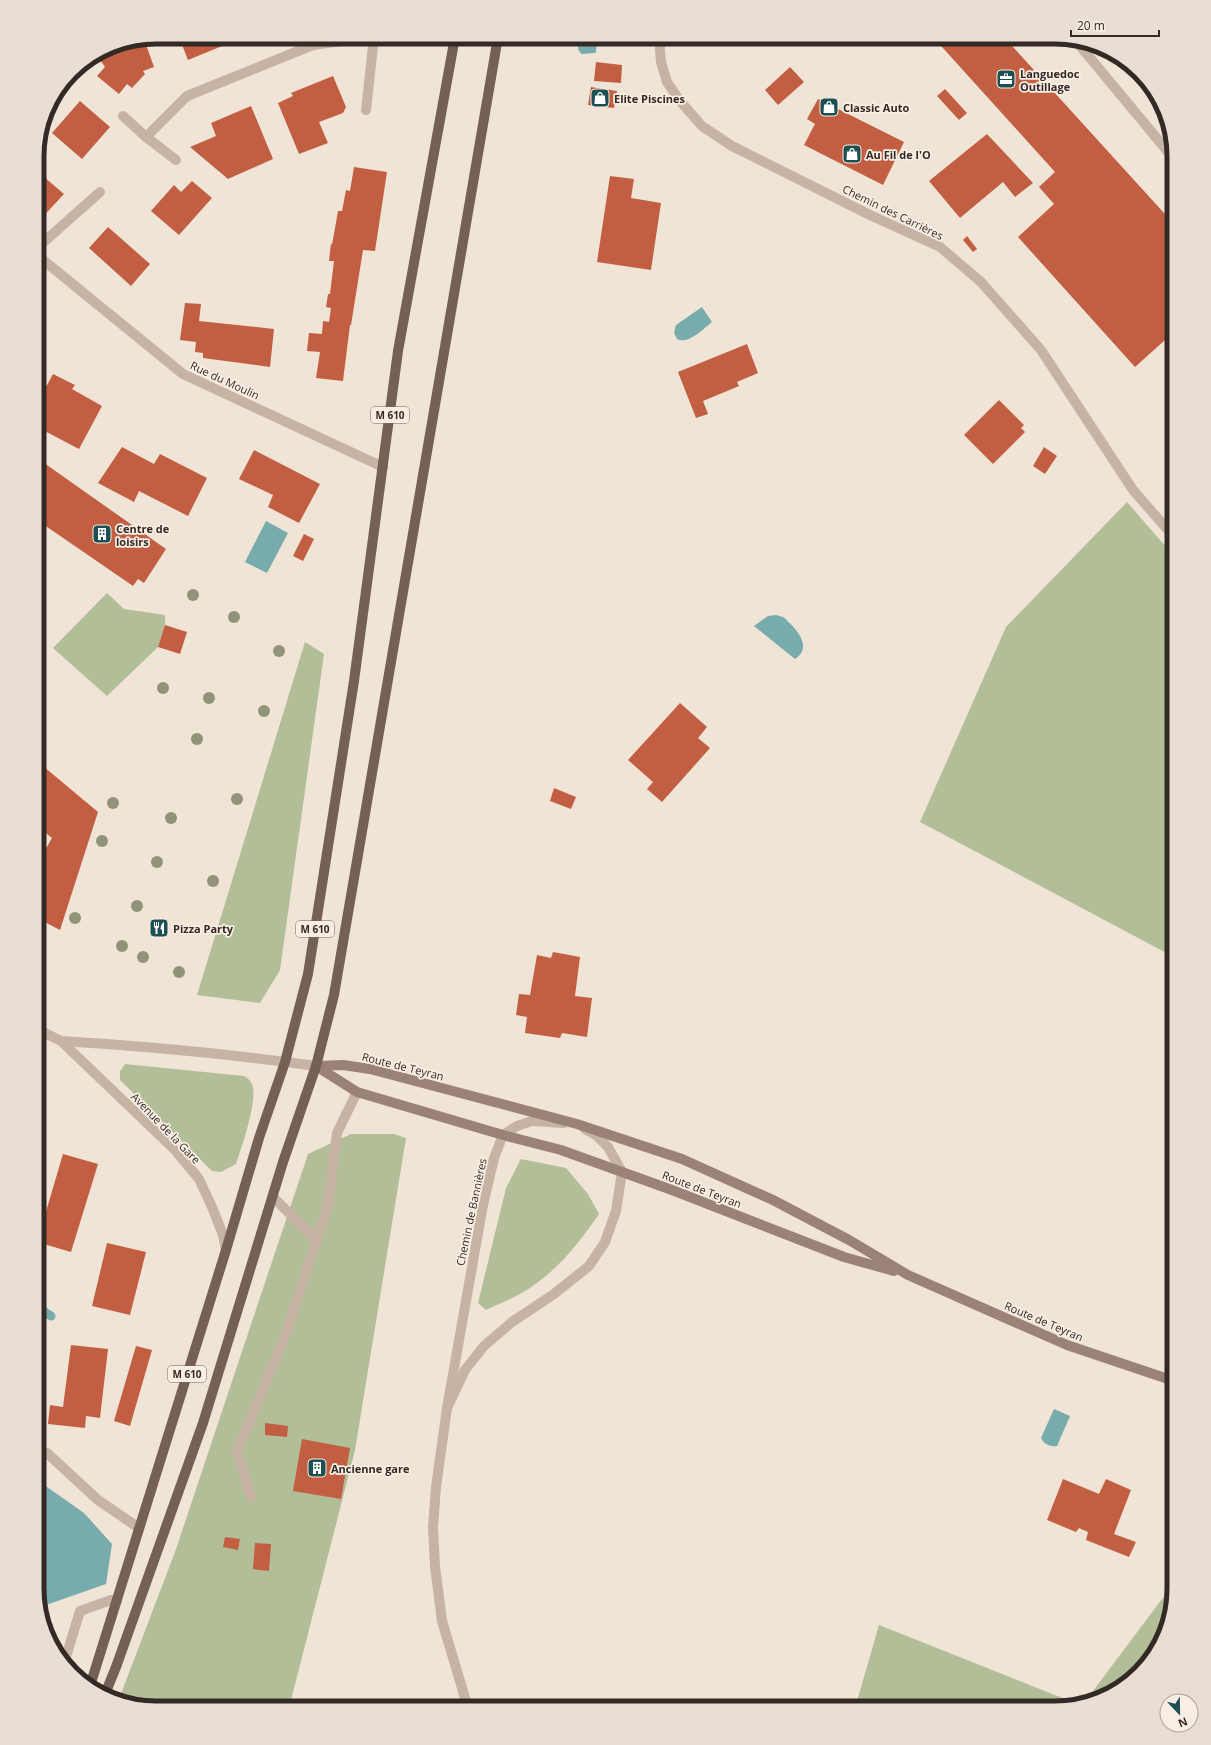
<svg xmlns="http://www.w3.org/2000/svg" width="1211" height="1745" font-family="'Open Sans',sans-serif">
	<rect width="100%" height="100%" fill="#f0e4d7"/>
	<g fill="#b2be98">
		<path d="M 1127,502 L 1174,556 L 1174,957 L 920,822 L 1006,627 Z"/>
		<path d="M 107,593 L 124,609 L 165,615 L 165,625 L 158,647 L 107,696 L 53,648 Z"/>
		<path d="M 305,642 L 324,654 L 280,970 L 260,1003 L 197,995 Z"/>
		<path d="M 125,1064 L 244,1076 C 246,1077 250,1080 251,1082 C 260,1096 241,1149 236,1164 L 221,1172 L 212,1171 L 120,1080 L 120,1071 Z"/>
		<path d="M 351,1134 L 394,1134 L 406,1138 L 355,1450 L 289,1708 L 149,1708 L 119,1699 L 175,1552 L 308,1154 Z"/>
		<path d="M 521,1159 L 566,1168 L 588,1194 L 599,1214 C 577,1246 554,1275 520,1294 C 509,1300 497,1305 486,1310 L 478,1303 L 506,1188 Z"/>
		<path d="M 1174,1583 L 1158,1648 L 1115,1692 L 1087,1699 Z"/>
		<path d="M 879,1625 L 1075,1703 L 1055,1708 L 855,1708 Z"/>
	</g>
	<g fill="#77abac">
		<path d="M 580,37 L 597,37 L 596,52 L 595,53 L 582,54 C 576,50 578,44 580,37 Z"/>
		<path d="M 702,307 L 712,322 C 703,329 688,345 677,339 L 674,333 L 676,325 Z"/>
		<path d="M 266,521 L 288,533 L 267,573 L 245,562 Z"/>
		<path d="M 776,615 L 783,617 C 795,627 814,647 795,659 L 754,626 L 768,616 Z"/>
		<path d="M 1054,1409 L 1070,1416 L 1057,1446 C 1050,1447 1044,1444 1041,1438 Z"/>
		<path d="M 37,1480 L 84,1513 L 112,1544 L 106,1584 L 49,1604 L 39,1598 L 37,1589 Z"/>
	</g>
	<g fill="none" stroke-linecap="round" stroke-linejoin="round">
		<path stroke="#77abac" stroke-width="9" d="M 37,1307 L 51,1316"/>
	</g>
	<g fill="#c25f43">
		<path d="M 179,37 L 244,37 L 188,60 Z"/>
		<path d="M 255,37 L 270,37 L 257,43 Z"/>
		<path d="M 933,37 L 1004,37 L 1174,224 L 1174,332 L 1135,367 L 1018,237 L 1054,204 L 1039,187 L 1055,172 Z"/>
		<path d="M 144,39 L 154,67 L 143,71 L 145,74 L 132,88 L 127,84 L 119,94 L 97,76 L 105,67 L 97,55 L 111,46 Z"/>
		<path d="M 596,62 L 622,65 L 621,83 L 594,81 Z"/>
		<path d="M 790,67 L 804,82 L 778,105 L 765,90 Z"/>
		<path d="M 333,76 L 346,107 L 343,113 L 319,122 L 328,143 L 299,154 L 278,103 L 293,96 L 291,93 Z"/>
		<path d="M 591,87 L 617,91 L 614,108 L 588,105 Z"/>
		<path d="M 945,89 L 967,113 L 959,120 L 937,96 Z"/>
		<path d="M 818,99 L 904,142 L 883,185 L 804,145 L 815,124 L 807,119 Z"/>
		<path d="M 80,101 L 110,127 L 82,159 L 52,133 Z"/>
		<path d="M 251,106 L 273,159 L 228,179 L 190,147 L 216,136 L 211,123 Z"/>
		<path d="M 987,134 L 1033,183 L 1015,197 L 1003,182 L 960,218 L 929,181 Z"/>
		<path d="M 354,167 L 387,172 L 375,251 L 363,250 L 351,325 L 350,325 L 343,381 L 316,378 L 320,352 L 307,351 L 309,333 L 322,334 L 323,321 L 329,322 L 331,308 L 326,307 L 328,294 L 330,294 L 334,261 L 329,261 L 331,243 L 332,245 L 338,211 L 342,211 L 346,190 L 350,191 Z"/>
		<path d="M 37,171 L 64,194 L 37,223 Z"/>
		<path d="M 610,176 L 634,179 L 631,198 L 661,203 L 651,270 L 597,262 Z"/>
		<path d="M 192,181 L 212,198 L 179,235 L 151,211 L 174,185 L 181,192 Z"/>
		<path d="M 108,227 L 150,264 L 131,286 L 89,248 Z"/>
		<path d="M 967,236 L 977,249 L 973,252 L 963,240 Z"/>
		<path d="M 185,303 L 201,304 L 199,321 L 274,329 L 270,367 L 203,358 L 203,353 L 195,352 L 196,342 L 180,340 Z"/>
		<path d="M 37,309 L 42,312 L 37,319 Z"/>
		<path d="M 747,344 L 758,373 L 737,382 L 739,386 L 703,401 L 708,414 L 696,418 L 678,372 Z"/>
		<path d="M 53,374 L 75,385 L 72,389 L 102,406 L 79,449 L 37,427 L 37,404 Z"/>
		<path d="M 999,400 L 1024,425 L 1021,428 L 1025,432 L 993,464 L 964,435 Z"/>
		<path d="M 122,447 L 154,464 L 160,454 L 207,478 L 188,516 L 139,491 L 134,502 L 98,483 Z"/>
		<path d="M 1044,447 L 1057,456 L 1045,474 L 1033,466 Z"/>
		<path d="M 254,450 L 320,484 L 299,523 L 268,507 L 273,495 L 239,479 Z"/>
		<path d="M 37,458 L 166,549 L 144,583 L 138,579 L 133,586 L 37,520 Z"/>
		<path d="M 304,534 L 314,539 L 303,561 L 293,556 Z"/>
		<path d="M 165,625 L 187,632 L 180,654 L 158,647 Z"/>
		<path d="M 680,703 L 707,727 L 698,738 L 710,748 L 662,802 L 647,789 L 653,782 L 628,760 Z"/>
		<path d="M 37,761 L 98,812 L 60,930 L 37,918 L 37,864 L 52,838 L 37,826 Z"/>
		<path d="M 554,788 L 576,797 L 571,809 L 550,801 Z"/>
		<path d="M 553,952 L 580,957 L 575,996 L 592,998 L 587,1037 L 562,1033 L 560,1038 L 525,1033 L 527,1017 L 516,1015 L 519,994 L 530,995 L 537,955 L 551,958 Z"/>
		<path d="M 63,1154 L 98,1164 L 71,1252 L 37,1242 Z"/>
		<path d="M 107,1243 L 146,1252 L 130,1315 L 92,1306 Z"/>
		<path d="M 71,1345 L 108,1349 L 100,1418 L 86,1416 L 85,1428 L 48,1424 L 50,1405 L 63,1407 Z"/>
		<path d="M 136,1346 L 152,1350 L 130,1426 L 114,1421 Z"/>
		<path d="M 265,1423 L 288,1426 L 287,1437 L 265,1435 Z"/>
		<path d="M 302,1439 L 350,1448 L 341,1499 L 293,1491 Z"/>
		<path d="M 1063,1479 L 1099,1494 L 1106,1479 L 1131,1490 L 1114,1534 L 1136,1542 L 1129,1557 L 1086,1540 L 1088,1532 L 1079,1528 L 1076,1532 L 1047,1520 Z"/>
		<path d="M 225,1537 L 240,1539 L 238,1550 L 223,1547 Z"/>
		<path d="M 255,1543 L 271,1544 L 269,1571 L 253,1569 Z"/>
	</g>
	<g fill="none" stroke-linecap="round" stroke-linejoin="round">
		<g stroke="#c7b3a4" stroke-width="10">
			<path d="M 1076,41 L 1174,159"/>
			<path d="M 366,110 L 374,37"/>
			<path d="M 37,248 L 100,192"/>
			<path d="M 47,1453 L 98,1500 L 139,1528"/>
			<path d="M 65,1660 L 80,1611 L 111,1600 L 117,1601"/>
		</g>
		<g stroke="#c7b3a4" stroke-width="10">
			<path d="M 310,37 L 313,45 L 372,37"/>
			<path d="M 659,37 L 661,62 L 667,82 L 680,101 L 702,126 L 732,146 L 870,215 L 940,247 L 981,282 L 1041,350 L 1133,490 L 1174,537"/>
			<path d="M 123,116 L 146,137"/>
			<path d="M 176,160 L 146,137 L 187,96 L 313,45"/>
			<path d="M 37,255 L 183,374 L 383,467"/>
			<path d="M 37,1029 L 61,1041 L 176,1151 L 199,1179 L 212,1207 L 223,1235 L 226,1250"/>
			<path d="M 61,1041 C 146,1046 231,1054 316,1066"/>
			<path d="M 273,1197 L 316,1240"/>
			<path d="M 447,1408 L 465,1370 L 484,1346 L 512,1322 L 554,1294 L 589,1266 L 605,1242 L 616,1211 L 622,1172 L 608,1147 L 596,1135 L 585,1129"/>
			<path d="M 251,1497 L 237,1452 L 286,1333 L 328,1205 L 337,1133 L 357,1092"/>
			<path d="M 468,1708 L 442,1621 L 435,1566 L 433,1527 L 436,1487 L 447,1408 L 483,1205 L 494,1158 L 503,1135 L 517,1126 L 532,1121 L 564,1123"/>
		</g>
		<g stroke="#9a8276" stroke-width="10">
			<path d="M 316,1066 L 343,1065 L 370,1069 L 577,1124 L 682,1159 L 773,1200 L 849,1240 L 908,1275 L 1067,1345 L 1174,1381"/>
			<path d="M 316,1066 L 357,1092 L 503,1135 L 561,1150 L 672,1190 L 844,1257 L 894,1271"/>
		</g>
		<g stroke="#746057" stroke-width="10">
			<path d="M 90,1686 L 226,1250 L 259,1138 L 285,1062 L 308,974 L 354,681 L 398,351 L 455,37"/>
			<path d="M 105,1694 L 116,1667 L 203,1423 L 283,1162 L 316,1066 L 334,995 L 498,37"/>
		</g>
	</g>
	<g fill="#919378">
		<circle cx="193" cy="595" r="6"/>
		<circle cx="234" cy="617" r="6"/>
		<circle cx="279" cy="651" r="6"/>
		<circle cx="163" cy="688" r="6"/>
		<circle cx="209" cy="698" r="6"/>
		<circle cx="264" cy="711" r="6"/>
		<circle cx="197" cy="739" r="6"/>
		<circle cx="237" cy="799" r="6"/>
		<circle cx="113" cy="803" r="6"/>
		<circle cx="171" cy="818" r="6"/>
		<circle cx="102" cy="841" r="6"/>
		<circle cx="157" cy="862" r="6"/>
		<circle cx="213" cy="881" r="6"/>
		<circle cx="137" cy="906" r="6"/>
		<circle cx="75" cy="918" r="6"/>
		<circle cx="122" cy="946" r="6"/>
		<circle cx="143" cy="957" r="6"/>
		<circle cx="179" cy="972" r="6"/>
	</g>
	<defs>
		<symbol id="office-square" viewBox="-11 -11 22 22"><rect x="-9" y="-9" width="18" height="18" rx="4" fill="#1c5053" stroke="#f8eee3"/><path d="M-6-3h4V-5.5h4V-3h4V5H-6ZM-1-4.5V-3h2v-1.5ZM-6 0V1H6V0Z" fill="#fff"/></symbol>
		<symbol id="shop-square" viewBox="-11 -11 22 22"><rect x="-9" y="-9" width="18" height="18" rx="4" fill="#1c5053" stroke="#f8eee3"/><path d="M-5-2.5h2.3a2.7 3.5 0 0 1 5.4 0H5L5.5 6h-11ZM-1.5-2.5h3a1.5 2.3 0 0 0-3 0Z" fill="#fff"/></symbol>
		<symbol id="building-square" viewBox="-11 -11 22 22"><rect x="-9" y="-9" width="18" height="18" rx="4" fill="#1c5053" stroke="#f8eee3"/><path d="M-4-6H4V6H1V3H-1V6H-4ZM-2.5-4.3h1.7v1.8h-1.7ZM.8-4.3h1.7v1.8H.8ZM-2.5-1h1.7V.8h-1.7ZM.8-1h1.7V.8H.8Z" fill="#fff"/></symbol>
		<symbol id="restaurant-square" viewBox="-11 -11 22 22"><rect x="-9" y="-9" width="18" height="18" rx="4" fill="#1c5053" stroke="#f8eee3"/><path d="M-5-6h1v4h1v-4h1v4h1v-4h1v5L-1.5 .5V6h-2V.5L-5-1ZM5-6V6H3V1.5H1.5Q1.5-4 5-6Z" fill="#fff"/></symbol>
	</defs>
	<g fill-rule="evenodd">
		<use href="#office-square" x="995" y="68" width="22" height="22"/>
		<use href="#shop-square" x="589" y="87" width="22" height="22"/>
		<use href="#shop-square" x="818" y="96" width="22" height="22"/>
		<use href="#shop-square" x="841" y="143" width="22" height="22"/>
		<use href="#building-square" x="91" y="523" width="22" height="22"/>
		<use href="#restaurant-square" x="148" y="917" width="22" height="22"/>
		<use href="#building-square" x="306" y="1457" width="22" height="22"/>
	</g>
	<g text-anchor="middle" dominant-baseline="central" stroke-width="3.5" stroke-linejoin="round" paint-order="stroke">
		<g fill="#f8eee3" stroke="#6e645e" stroke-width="1">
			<rect x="371" y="407" width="38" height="16" rx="3"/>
			<rect x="296" y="921" width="38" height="16" rx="3"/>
			<rect x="168" y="1366" width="38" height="16" rx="3"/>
		</g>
		<g font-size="10" font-weight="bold" fill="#332925">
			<text x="390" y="415">M 610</text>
			<text x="315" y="929">M 610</text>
			<text x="187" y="1374">M 610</text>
		</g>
		<g font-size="11" font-weight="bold" fill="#332925" stroke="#f8eee3" text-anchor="start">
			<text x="1020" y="73">Languedoc<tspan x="1020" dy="13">Outillage</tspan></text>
			<text x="614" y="98">Elite Piscines</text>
			<text x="843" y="107">Classic Auto</text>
			<text x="866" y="154">Au Fil de l'O</text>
			<text x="116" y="528">Centre de<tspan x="116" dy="13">loisirs</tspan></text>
			<text x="173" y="928">Pizza Party</text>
			<text x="331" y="1468">Ancienne gare</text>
		</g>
		<g font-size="11" fill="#332925" stroke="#f8eee3">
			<text transform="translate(893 212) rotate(26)">Chemin des Carrières</text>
			<text transform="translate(225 380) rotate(25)">Rue du Moulin</text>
			<text transform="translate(403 1066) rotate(14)">Route de Teyran</text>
			<text transform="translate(166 1128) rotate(46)">Avenue de la Gare</text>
			<text transform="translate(702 1189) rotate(21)">Route de Teyran</text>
			<text transform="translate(471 1212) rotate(-78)">Chemin de Bannières</text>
			<text transform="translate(1044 1321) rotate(23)">Route de Teyran</text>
		</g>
	</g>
	<path d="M0 0H1211V1745H0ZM156 44H1055A112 112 0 0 1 1167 156V1589A112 112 0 0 1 1055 1701H156A112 112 0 0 1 44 1589V156A112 112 0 0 1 156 44Z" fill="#e8ded4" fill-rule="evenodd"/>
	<path fill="none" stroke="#332925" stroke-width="5" d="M156 44H1055A112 112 0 0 1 1167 156V1589A112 112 0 0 1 1055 1701H156A112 112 0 0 1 44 1589V156A112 112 0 0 1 156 44Z"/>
	<g transform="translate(1179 1713) rotate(158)"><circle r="19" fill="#f8eee3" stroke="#a99f97"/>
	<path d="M0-3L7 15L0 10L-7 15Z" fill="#1c5053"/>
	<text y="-6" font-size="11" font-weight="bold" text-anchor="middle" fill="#332925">N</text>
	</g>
	<path d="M1071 30v6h88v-6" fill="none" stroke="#332925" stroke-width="2"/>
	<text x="1077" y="30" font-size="12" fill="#332925" stroke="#f8eee3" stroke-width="3" paint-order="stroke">20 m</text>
</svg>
